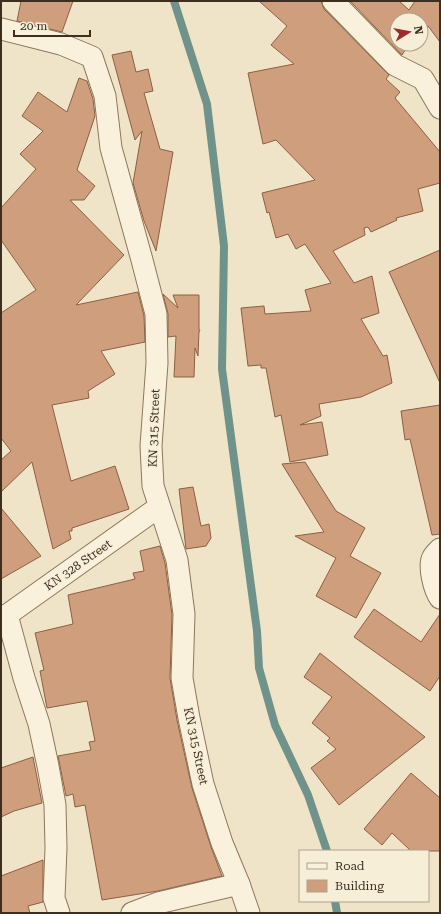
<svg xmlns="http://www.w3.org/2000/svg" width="441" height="914" font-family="'Roboto Serif',serif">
	<rect width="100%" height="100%" fill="#f0e4c8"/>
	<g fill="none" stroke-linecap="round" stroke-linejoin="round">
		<g stroke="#6f938a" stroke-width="8">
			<path d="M 174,1 L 207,104 L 224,246 L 222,369 L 257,631 L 259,668 L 275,725 L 308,795 L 327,851"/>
			<path d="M 335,901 L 337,913"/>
		</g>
	</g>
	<g fill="#cf9f7d" stroke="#8d5f41">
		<path d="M 21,1 L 73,1 L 62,32 L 17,21 Z"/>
		<path d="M 259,1 L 321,1 L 324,9 L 389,75 L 386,79 L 400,92 L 395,98 L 440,152 L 440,183 L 418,189 L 423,211 L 396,218 L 397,220 L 371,232 L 368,227 L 364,228 L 365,235 L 333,251 L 354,283 L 372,276 L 379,313 L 361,319 L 383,356 L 387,355 L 392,383 L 361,397 L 319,404 L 321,416 L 300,425 L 322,422 L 328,455 L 290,462 L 281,415 L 275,417 L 266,368 L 261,368 L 261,365 L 248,366 L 241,308 L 264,306 L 265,314 L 311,311 L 305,290 L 331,283 L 305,244 L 296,249 L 288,234 L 276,238 L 269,212 L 267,213 L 262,193 L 315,180 L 276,140 L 263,144 L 248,73 L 294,64 L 271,45 L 287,26 Z"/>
		<path d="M 350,1 L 399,1 L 409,10 L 415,1 L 440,1 L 440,42 L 428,26 L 422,33 L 421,32 L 421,20 L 397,20 L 397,44 L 409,44 L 402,55 Z"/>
		<path d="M 131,51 L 136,72 L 148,69 L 153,91 L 144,93 L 160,149 L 173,152 L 156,251 L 144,221 L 133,183 L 142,131 L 135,140 L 112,55 Z"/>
		<path d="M 79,78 L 87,81 L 93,99 L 95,116 L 77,170 L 95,186 L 84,200 L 70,200 L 124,255 L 76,305 L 138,292 L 144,316 L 145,342 L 101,351 L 115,374 L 88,391 L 89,398 L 52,405 L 71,481 L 115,466 L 129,509 L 72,528 L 72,531 L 69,531 L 71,539 L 53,549 L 32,462 L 1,492 L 1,460 L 11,451 L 1,438 L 1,313 L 36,290 L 1,240 L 1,208 L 36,169 L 20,154 L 43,131 L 22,116 L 38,92 L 67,112 Z"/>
		<path d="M 440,250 L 440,383 L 389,272 Z"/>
		<path d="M 163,294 L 178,308 L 173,295 L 199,295 L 199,329 L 200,331 L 199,331 L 198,356 L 195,348 L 194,377 L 174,377 L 176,336 L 168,337 L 168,314 Z"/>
		<path d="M 440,405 L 440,534 L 432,535 L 410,439 L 405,440 L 401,411 Z"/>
		<path d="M 305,462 L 336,511 L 365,528 L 350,556 L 381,573 L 356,618 L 316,596 L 336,558 L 295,536 L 324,532 L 282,464 Z"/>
		<path d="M 193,487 L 201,526 L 209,524 L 211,538 L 206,546 L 186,549 L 179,489 Z"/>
		<path d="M 1,508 L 41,556 L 1,579 Z"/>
		<path d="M 160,546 L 165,563 L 172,615 L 170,678 L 177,720 L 192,788 L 211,847 L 222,876 L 158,891 L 102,900 L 85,805 L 75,807 L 73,794 L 66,796 L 58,756 L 91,750 L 89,742 L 95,741 L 87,701 L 47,708 L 40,671 L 44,670 L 35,633 L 73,624 L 68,595 L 135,579 L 133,573 L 144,571 L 140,551 Z"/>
		<path d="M 374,609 L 421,642 L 440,614 L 440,676 L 430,691 L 354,637 Z"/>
		<path d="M 320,653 L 425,737 L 339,805 L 311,768 L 336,749 L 327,741 L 330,738 L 312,723 L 332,697 L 304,677 Z"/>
		<path d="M 33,757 L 42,803 L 14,811 L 1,817 L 1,768 Z"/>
		<path d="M 411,773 L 440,798 L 440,851 L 411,851 L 392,833 L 382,845 L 364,829 Z"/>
		<path d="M 43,860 L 43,902 L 28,906 L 30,913 L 1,913 L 1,876 Z"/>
	</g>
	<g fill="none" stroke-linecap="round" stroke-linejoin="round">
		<defs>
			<g id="minor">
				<path d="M 333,1 L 395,65 L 423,79 L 440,108"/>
				<path d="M 1,29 L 61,44 L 92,57 L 105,96 L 111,148 L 142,260 L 156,314 L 157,363 L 151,446 L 153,486 L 177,560 L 184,614 L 182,678 L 189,718 L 203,784 L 222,843 L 239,884 L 249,913"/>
				<path d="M 440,549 C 438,551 435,554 433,557 C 428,565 434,590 440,598"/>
				<path d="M 7,615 L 24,678 L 39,724 L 48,766 L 55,805 L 56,848 L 54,898 L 59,913"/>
				<path d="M 1,626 L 7,615 L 159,507"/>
				<path d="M 132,913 L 158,903 L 239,884"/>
			</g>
		</defs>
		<use href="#minor" stroke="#8d765c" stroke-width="23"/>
		<use href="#minor" stroke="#faf1dc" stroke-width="21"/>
	</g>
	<g text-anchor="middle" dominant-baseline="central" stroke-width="3" stroke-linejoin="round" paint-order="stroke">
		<g font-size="12" fill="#3d2e20" stroke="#f7eed8">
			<text transform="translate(154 428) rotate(-88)">KN 315 Street</text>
			<text transform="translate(78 565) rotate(-35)">KN 328 Street</text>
			<text transform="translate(196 746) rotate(78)">KN 315 Street</text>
		</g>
	</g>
	<rect width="441" height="914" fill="none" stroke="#3d2e20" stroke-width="4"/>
	<rect x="299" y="850" width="130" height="52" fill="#f7eed8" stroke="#ada18e"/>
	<rect x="307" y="863" width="20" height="6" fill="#faf1dc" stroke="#ada18e"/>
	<text x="335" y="870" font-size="12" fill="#3d2e20">Road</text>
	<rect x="307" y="880" width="20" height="12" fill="#cf9f7d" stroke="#ada18e"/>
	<text x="335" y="890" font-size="12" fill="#3d2e20">Building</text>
	<g transform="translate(409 32) rotate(79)"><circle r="19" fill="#f7eed8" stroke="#ada18e"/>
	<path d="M0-3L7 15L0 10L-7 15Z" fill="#9e2a2b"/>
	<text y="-6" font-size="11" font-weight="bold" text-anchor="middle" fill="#3d2e20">N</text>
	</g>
	<path d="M14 30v6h76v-6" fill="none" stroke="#3d2e20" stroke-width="2"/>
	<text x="20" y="30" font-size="12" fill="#3d2e20" stroke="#f7eed8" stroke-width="3" paint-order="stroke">20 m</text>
</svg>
